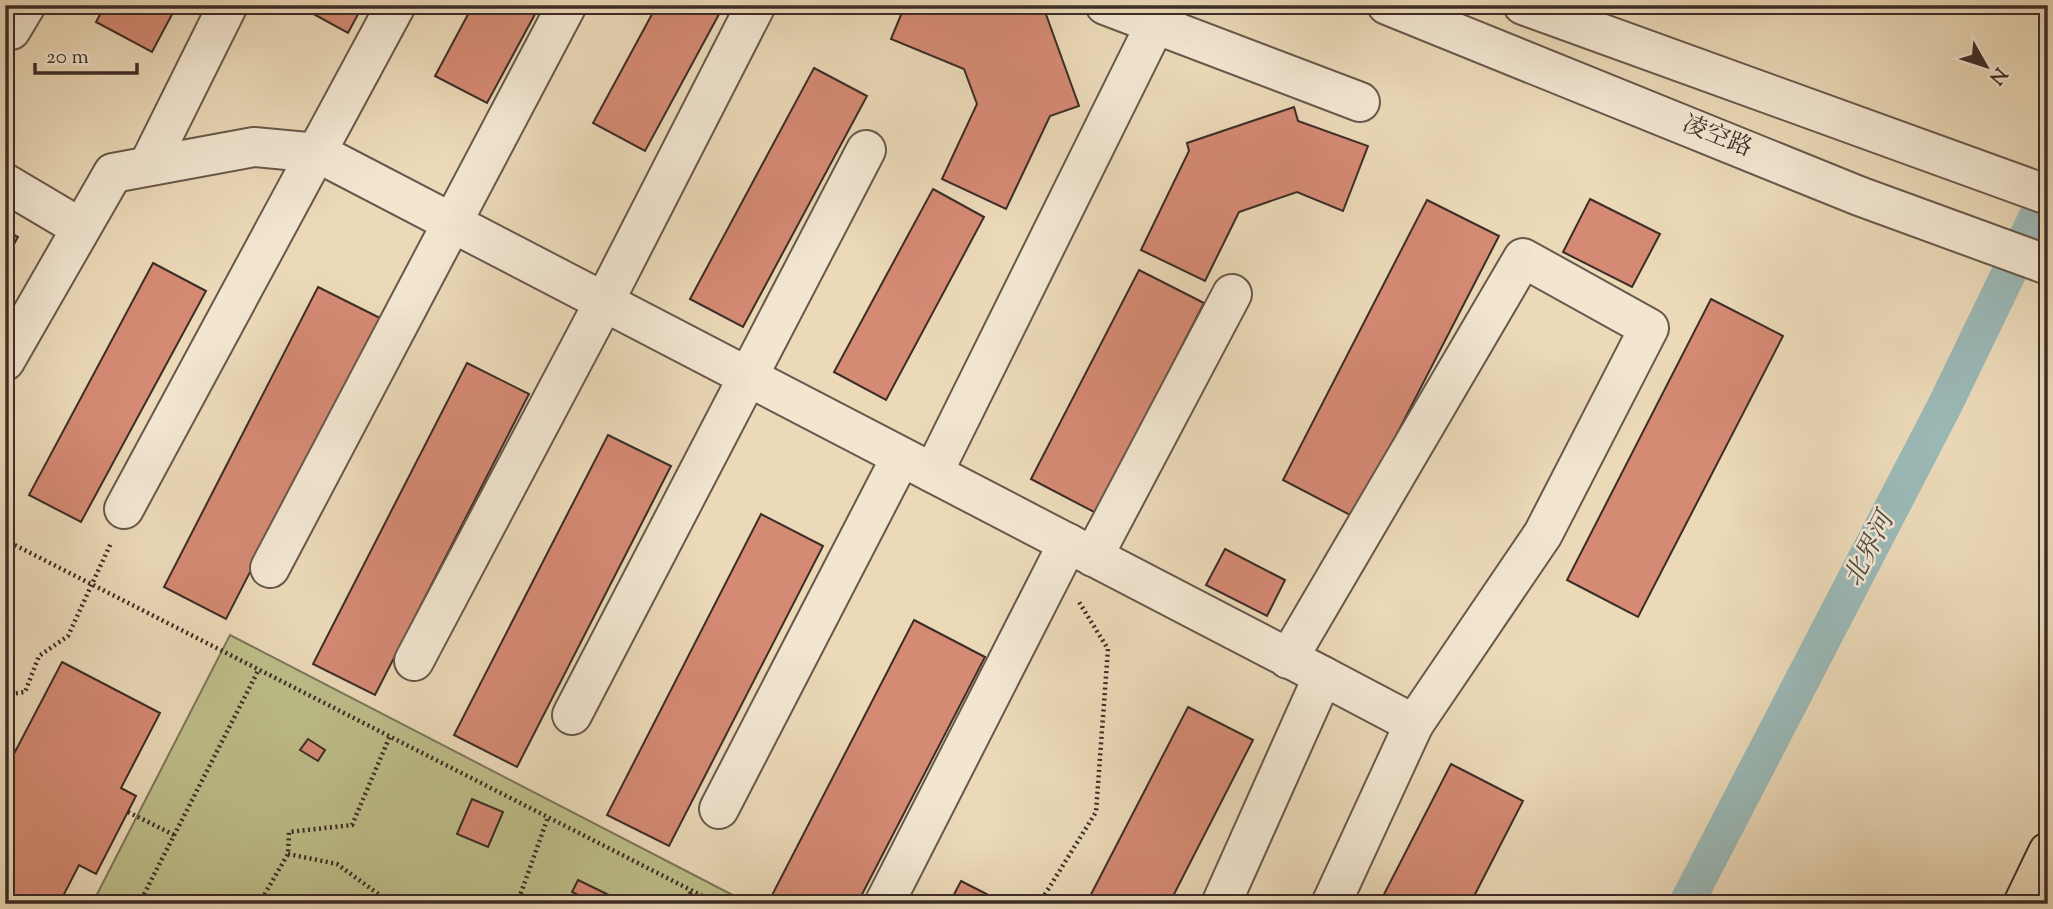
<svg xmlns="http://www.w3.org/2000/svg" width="2053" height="909" font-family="'Sorts Mill Goudy','Noto Serif SC',serif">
	<rect width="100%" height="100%" fill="#ebd9b8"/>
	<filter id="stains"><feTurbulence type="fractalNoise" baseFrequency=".00286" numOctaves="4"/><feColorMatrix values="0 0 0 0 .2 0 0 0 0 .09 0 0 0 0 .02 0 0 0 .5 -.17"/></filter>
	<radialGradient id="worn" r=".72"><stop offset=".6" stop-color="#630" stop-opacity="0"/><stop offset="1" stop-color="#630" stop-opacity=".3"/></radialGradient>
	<path fill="#bdbe8a" stroke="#7c7658" stroke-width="2" d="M 230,635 L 750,904 L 92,904 Z"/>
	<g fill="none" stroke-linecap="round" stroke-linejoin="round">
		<path stroke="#9bb9b7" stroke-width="35" d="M 1686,904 L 1945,405 L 2048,192"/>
	</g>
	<g fill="#d58a74" stroke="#3c2d27" stroke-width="2">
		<path d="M 105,5 L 177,5 L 152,52 L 96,22 Z"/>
		<path d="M 297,5 L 363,5 L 348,33 Z"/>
		<path d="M 473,5 L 540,5 L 487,103 L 435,76 Z"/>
		<path d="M 657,5 L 724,5 L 645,151 L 593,123 Z"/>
		<path d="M 905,5 L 1001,5 L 1022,14 L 1043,6 L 1079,106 L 1050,116 L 1006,209 L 942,179 L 977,104 L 964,69 L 891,39 Z"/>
		<path d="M 814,68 L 867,96 L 743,327 L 690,299 Z"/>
		<path d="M 1294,107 L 1298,121 L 1368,146 L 1343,211 L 1297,192 L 1239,212 L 1205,281 L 1141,250 L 1189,151 L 1187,143 Z"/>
		<path d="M 933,189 L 984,217 L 886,400 L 834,372 Z"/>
		<path d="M 1590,199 L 1660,234 L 1632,287 L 1563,252 Z"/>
		<path d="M 1427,200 L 1499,236 L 1354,517 L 1283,480 Z"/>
		<path d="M 5,230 L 18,237 L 5,260 Z"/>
		<path d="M 153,263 L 206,291 L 81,522 L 29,495 Z"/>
		<path d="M 1139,270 L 1204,303 L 1096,513 L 1031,479 Z"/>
		<path d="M 318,287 L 380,318 L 226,619 L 164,587 Z"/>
		<path d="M 1711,299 L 1783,336 L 1638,617 L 1567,580 Z"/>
		<path d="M 467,363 L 529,394 L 375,695 L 313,664 Z"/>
		<path d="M 608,435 L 671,466 L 517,767 L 454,735 Z"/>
		<path d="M 761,514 L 823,546 L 669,846 L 607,815 Z"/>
		<path d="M 1225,549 L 1285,580 L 1267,616 L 1206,585 Z"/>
		<path d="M 914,620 L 985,657 L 857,904 L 775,904 L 769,901 Z"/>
		<path d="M 62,662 L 160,713 L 121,788 L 136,796 L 96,874 L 79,865 L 59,904 L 5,904 L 5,771 Z"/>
		<path d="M 1188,707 L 1253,740 L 1169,904 L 1086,904 Z"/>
		<path d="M 308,739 L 325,750 L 318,761 L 300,750 Z"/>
		<path d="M 1451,764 L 1523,801 L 1470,904 L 1379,904 Z"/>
		<path d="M 472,799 L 503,812 L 488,847 L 457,834 Z"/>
		<path d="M 578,880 L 613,897 L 609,904 L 597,904 L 572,892 Z"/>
		<path d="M 961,881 L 1006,904 L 949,904 Z"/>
	</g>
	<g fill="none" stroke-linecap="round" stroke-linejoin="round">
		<defs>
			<g id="minor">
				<path d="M 1105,5 L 1360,102"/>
				<path d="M 1387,5 L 1859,196 L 2048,265"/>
				<path d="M 1523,5 L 2048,195"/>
				<path d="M 5,27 L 11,30 L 26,5"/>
				<path d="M 148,166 L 228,5"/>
				<path d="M 5,183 L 81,228"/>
				<path d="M 5,361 L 113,173 L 254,147 L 318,153 L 1323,676 L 1221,904"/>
				<path d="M 933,473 L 1155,25 L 1170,5"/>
				<path d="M 124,509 L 396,5"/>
				<path d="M 1093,557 L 1232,294"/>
				<path d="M 270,568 L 567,5"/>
				<path d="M 1288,659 L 1523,258 L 1649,328 L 1543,534 L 1414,724"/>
				<path d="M 414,661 L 604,302 L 756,5"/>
				<path d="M 1323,676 L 1414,724 L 1331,904"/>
				<path d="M 572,715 L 866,150"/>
				<path d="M 719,809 L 901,457"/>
				<path d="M 884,904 L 1068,543"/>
			</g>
			<path id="major" d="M 2023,904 L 2048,852"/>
		</defs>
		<use href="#minor" stroke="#68584b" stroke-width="42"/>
		<use href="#major" stroke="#3c2d27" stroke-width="42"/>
		<g stroke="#3c2d27" stroke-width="4.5" stroke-dasharray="2 3.5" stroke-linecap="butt">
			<path d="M 5,540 L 718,904"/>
			<path d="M 5,695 L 25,692 L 39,656 L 68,636 L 111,543"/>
			<path d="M 128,812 L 174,835"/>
			<path d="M 288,854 L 337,864 L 392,904"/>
			<path d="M 263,897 L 276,904"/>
			<path d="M 139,904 L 259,669"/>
			<path d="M 259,904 L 288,854 L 289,832 L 352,825 L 390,736"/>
			<path d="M 517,904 L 548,817"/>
			<path d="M 685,904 L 692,890"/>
			<path d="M 1039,904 L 1096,812 L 1108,649 L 1079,602"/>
		</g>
		<use href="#minor" stroke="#f2e6d1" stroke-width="38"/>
		<use href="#major" stroke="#ebd9b8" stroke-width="38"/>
	</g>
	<g text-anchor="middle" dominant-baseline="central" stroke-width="5" stroke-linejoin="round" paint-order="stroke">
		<g font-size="24" fill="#3c2d27" stroke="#f2e6d1">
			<text transform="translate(1717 137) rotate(22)">凌空路</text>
		</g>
		<g font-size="26" font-style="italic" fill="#4f4944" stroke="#f2e6d1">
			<text transform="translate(1870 550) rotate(-63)">北界河</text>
		</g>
	</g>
	<rect width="2053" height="909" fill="none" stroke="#ebd9b8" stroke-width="28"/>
	<rect x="7" y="7" width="2039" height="895" fill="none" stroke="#3c2d27" stroke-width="3.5"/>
	<rect x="14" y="14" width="2025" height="881" fill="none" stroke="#3c2d27" stroke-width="2"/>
	<g transform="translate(1986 66) rotate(129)" stroke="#f2e6d1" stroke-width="5" paint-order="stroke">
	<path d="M0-5L12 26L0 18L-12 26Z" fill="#3c2d27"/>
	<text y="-10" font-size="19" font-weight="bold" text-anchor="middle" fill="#3c2d27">N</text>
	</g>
	<path d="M35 63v10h102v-10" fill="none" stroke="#3c2d27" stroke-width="3.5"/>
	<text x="46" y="63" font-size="21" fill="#3c2d27" stroke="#f2e6d1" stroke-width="5" paint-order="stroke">20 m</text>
	<rect width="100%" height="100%" filter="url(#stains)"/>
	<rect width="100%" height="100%" fill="url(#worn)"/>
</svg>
